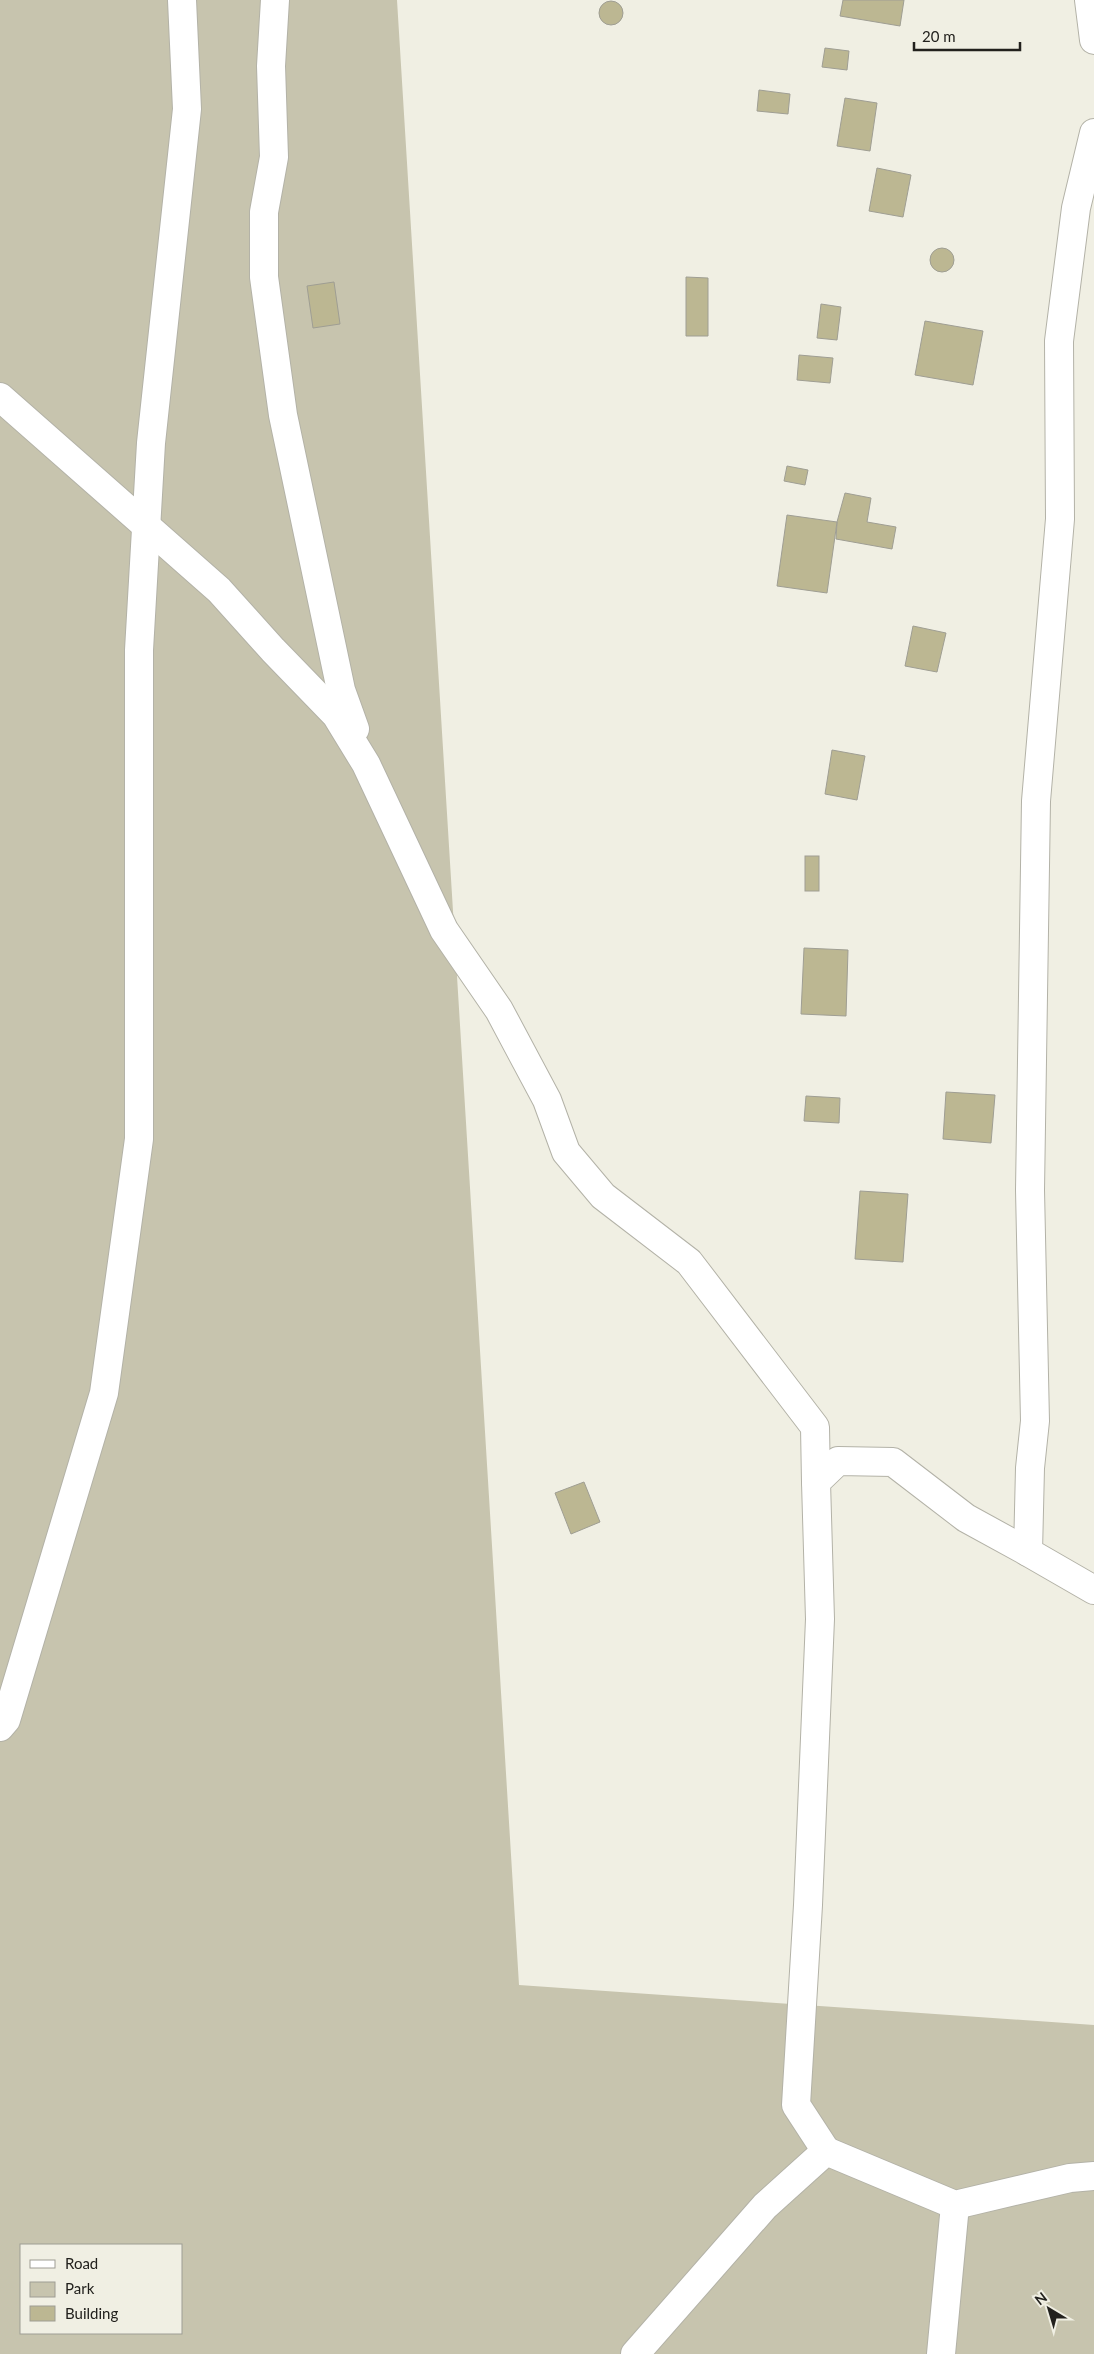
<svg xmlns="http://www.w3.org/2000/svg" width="1094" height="2354" font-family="Lato,sans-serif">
	<rect width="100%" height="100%" fill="#f0efe3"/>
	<path fill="#c7c4ae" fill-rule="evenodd" d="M 0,0 L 397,0 L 519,1985 L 1094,2025 L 1094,2354 L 0,2354 ZM 21,2245 L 181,2245 L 181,2333 L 21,2333 Z"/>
	<g fill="#bcb792" stroke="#9f9e93">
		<path d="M 843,0 L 904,0 L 900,26 L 840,16 Z"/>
		<circle cx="611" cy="13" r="12"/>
		<path d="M 825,48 L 849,51 L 847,70 L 822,67 Z"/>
		<path d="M 759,90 L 790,94 L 788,114 L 757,111 Z"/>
		<path d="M 845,98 L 877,103 L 870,151 L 837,146 Z"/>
		<path d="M 877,168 L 911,175 L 903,217 L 869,211 Z"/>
		<circle cx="942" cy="260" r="12"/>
		<path d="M 686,277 L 708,278 L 708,336 L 686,336 Z"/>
		<path d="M 334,282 L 340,324 L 313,328 L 307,286 Z"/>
		<path d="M 821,304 L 841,307 L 837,340 L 817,338 Z"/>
		<path d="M 925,321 L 983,331 L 973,385 L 915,375 Z"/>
		<path d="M 799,355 L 833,358 L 830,383 L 797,380 Z"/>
		<path d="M 787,466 L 808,470 L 805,485 L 784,481 Z"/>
		<path d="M 845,493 L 871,498 L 867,522 L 896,527 L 892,549 L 836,539 L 837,522 Z"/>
		<path d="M 787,515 L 837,522 L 827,593 L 777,586 Z"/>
		<path d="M 913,626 L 946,633 L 937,672 L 905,666 Z"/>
		<path d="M 832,750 L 865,756 L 857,800 L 825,794 Z"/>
		<rect x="805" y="856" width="14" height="35"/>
		<path d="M 804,948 L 848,950 L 846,1016 L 801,1014 Z"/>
		<path d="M 946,1092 L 995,1095 L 991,1143 L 943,1139 Z"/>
		<path d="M 806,1096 L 840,1098 L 839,1123 L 804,1121 Z"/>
		<path d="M 860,1191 L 908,1194 L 903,1262 L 855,1259 Z"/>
		<path d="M 584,1482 L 600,1522 L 571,1534 L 555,1493 Z"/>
	</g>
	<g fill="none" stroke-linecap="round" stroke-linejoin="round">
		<defs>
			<g id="minor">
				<path d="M 275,0 L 271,66 L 274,157 L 264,212 L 264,277 L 283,415 L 341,690 L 355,729"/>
				<path d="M 1089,0 L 1094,40"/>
				<path d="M 1094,133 L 1076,208 L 1059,341 L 1060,519 L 1036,801 L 1030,1190 L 1035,1421 L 1030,1468 L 1028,1552 L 1094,1590"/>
				<path d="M 0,397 L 219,590 L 273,650 L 336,715 L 366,764 L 444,930 L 499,1010 L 547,1100 L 566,1152 L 603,1196 L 689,1262 L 815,1427 L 816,1482"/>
				<path d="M 0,1727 L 6,1720 L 104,1393 L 139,1139 L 139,650 L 151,443 L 187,109 L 182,0"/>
				<path d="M 826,2151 L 796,2105 L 808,1905 L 820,1619 L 816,1482 L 838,1461 L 893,1462 L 966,1518 L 1028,1552"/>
				<path d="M 635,2354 L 765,2206 L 826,2151 L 955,2205 L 1070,2178 L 1094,2176"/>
				<path d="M 941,2354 L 955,2205"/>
			</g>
		</defs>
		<use href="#minor" stroke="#b3b2a7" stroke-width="30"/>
		<use href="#minor" stroke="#fff" stroke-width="28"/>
	</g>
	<rect x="20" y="2244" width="162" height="90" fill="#f0efe3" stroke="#9e9d94"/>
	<rect x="30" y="2260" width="25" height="8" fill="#ffffff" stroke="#9e9d94"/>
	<text x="65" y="2269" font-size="15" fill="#22211d">Road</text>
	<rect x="30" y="2282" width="25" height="15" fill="#c7c4ae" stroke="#9e9d94"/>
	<text x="65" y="2294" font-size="15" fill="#22211d">Park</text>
	<rect x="30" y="2306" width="25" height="15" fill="#bcb792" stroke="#9e9d94"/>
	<text x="65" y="2319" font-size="15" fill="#22211d">Building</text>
	<g transform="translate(1049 2309) rotate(322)" stroke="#f0efe3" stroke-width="4" paint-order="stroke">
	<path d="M0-4L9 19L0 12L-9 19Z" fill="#22211d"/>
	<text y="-8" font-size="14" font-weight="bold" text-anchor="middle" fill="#22211d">N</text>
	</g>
	<path d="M914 42v8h106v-8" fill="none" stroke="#22211d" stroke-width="2.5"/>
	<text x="922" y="42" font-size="15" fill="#22211d" stroke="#f0efe3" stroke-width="4" paint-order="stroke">20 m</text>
</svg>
